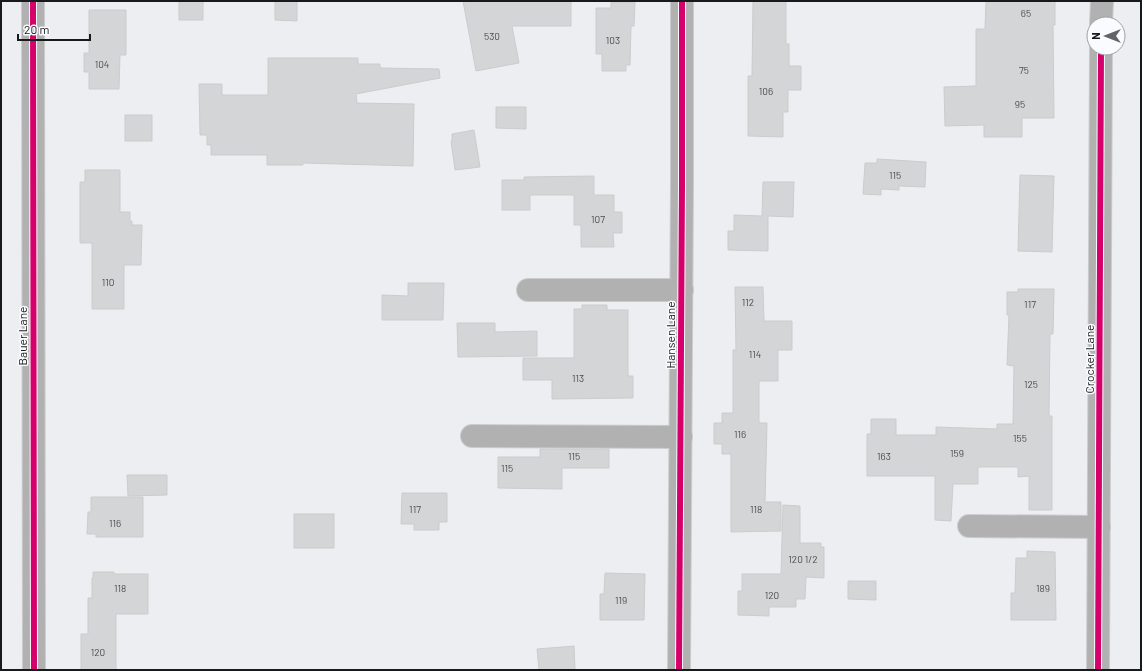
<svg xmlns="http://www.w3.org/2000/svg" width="1142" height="671" font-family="Barlow,sans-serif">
	<rect width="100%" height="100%" fill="#edeef1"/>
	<g fill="#d4d5d6" stroke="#cbcccc">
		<rect x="179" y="1" width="24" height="19"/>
		<path d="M 275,1 L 297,1 L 297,21 L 275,20 Z"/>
		<path d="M 463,1 L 571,1 L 571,26 L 512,26 L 519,63 L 476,71 Z"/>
		<path d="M 753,1 L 786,1 L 786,44 L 789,44 L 789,66 L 801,66 L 801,90 L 788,90 L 788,112 L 783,112 L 783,137 L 748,136 L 748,76 L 752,76 Z"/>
		<path d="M 986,1 L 1055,1 L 1055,25 L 1053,25 L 1054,118 L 1022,118 L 1022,137 L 984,137 L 984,125 L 945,126 L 944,87 L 976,86 L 976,29 L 985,29 Z"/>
		<path d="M 611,2 L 635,2 L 634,26 L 631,26 L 630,65 L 626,65 L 626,71 L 602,71 L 602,54 L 596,54 L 596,8 L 611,8 Z"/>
		<path d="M 89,10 L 126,10 L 126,55 L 120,55 L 119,89 L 89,89 L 89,72 L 84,72 L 84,53 L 89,53 Z"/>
		<path d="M 268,58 L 358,58 L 358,64 L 380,64 L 380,68 L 439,69 L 440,78 L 356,94 L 357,103 L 414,104 L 413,166 L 303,163 L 303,165 L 267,165 L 267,155 L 211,155 L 211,145 L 207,145 L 207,135 L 200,135 L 199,84 L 222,84 L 222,95 L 268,95 Z"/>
		<path d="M 496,107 L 526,107 L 526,129 L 496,128 Z"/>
		<rect x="125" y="115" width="27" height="26"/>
		<path d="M 474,130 L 480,167 L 455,170 L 451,141 L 452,141 L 452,134 Z"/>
		<path d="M 877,159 L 926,162 L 925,187 L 899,186 L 899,190 L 881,189 L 881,195 L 863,194 L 865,163 L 877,163 Z"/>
		<path d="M 85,170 L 120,170 L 120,212 L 130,212 L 130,221 L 132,221 L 132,225 L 142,225 L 141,265 L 124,265 L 124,309 L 92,309 L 92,243 L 80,243 L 80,182 L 85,182 Z"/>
		<path d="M 1020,175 L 1054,176 L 1052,252 L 1018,251 Z"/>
		<path d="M 594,176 L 594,195 L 614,195 L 614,212 L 622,212 L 622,233 L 613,233 L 614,247 L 581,247 L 581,225 L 574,225 L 574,195 L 530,195 L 530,210 L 502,210 L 502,180 L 524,180 L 524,177 Z"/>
		<path d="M 763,182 L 794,182 L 793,217 L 768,216 L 768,251 L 728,250 L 728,231 L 734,231 L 734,215 L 762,216 Z"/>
		<path d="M 408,283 L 444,283 L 443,320 L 382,320 L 382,295 L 408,296 Z"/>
		<path d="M 735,287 L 763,287 L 764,321 L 792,321 L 792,350 L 778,350 L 778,381 L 759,381 L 759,423 L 767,423 L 765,502 L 781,502 L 781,531 L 731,532 L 731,454 L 722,454 L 722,444 L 714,444 L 714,423 L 722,423 L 722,413 L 733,413 L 733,350 L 736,350 Z"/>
		<path d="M 1018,289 L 1054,289 L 1053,334 L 1050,334 L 1049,416 L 1052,416 L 1052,510 L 1029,510 L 1029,476 L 1018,477 L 1018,467 L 978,467 L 978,484 L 953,484 L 951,521 L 935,520 L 935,476 L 867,476 L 867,434 L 871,434 L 871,419 L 896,419 L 896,435 L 936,435 L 936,427 L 997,429 L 997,424 L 1013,424 L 1014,366 L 1007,365 L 1009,315 L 1007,315 L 1007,292 L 1018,292 Z"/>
		<path d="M 582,305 L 607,305 L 607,310 L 628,310 L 628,376 L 633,376 L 633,398 L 552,399 L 552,380 L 523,380 L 523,358 L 574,358 L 574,309 L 582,309 Z"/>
		<path d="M 457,323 L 495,323 L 495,332 L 537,331 L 537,356 L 458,357 Z"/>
		<path d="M 540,449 L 609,449 L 609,468 L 562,468 L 562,489 L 498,488 L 498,457 L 540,457 Z"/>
		<path d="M 127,475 L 167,475 L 167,495 L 128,496 Z"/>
		<path d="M 402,493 L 447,493 L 447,522 L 439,522 L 439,530 L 414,530 L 414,524 L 401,524 Z"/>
		<path d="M 91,497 L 143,497 L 143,537 L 96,537 L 96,534 L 87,534 L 88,512 L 91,512 Z"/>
		<path d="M 783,505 L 800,506 L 800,543 L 821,543 L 821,547 L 824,547 L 824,578 L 806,577 L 805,599 L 796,599 L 796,607 L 769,607 L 769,616 L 738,615 L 738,591 L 742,591 L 742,574 L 781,574 Z"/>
		<rect x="294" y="514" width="40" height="34"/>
		<path d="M 1027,551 L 1055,552 L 1056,620 L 1011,620 L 1011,593 L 1015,593 L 1016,558 L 1027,558 Z"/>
		<path d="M 93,572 L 114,572 L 114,574 L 148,574 L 148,614 L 116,614 L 116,670 L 81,670 L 81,634 L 88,634 L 88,598 L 92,598 L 92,578 L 93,578 Z"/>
		<path d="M 605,573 L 645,574 L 644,620 L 600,620 L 600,594 L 604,594 Z"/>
		<path d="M 848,581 L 876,581 L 876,600 L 848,599 Z"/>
		<path d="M 574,646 L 575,670 L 539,670 L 537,649 Z"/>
	</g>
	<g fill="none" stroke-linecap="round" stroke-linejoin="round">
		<defs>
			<g id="minor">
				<path d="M 33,1 L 34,670"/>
				<path d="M 1101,24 L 1102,1"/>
				<path d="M 528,290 L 682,290"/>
				<path d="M 472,436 L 681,437"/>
				<path d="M 969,526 L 1099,527"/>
				<path d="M 679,670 L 682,184 L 682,1"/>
				<path d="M 1098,670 L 1101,48"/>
			</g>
		</defs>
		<use href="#minor" stroke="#ccccce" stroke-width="24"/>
		<use href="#minor" stroke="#b1b1b2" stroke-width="22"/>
		<defs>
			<g id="cycleway">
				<path d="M 33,1 L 34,670"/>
				<path d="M 679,670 L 682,184 L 682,1"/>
				<path d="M 1098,670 L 1101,48"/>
			</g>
		</defs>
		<use href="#cycleway" stroke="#fafbfe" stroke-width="8"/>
		<use href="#cycleway" stroke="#d6006c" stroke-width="6"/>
	</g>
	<g text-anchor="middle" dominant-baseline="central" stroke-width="3" stroke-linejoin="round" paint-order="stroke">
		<g font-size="10" fill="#4a4b4c">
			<text x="1026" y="13">65</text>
			<text x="492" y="36">530</text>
			<text x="613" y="40">103</text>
			<text x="102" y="64">104</text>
			<text x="1024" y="70">75</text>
			<text x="766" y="91">106</text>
			<text x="1020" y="104">95</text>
			<text x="895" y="175">115</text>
			<text x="598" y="219">107</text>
			<text x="108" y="282">110</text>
			<text x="748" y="302">112</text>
			<text x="1030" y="304">117</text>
			<text x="755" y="354">114</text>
			<text x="578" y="378">113</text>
			<text x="1031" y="384">125</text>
			<text x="740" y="434">116</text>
			<text x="1020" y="438">155</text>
			<text x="957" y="453">159</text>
			<text x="574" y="456">115</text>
			<text x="884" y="456">163</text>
			<text x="507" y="468">115</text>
			<text x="415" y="509">117</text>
			<text x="756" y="509">118</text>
			<text x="115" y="523">116</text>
			<text x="803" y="559">120 1/2</text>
			<text x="120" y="588">118</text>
			<text x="1043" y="588">189</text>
			<text x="772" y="595">120</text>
			<text x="621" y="600">119</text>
			<text x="98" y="652">120</text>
		</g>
		<g font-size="12" fill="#18191a" stroke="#fafbfe">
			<text transform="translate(670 335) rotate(-90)">Hansen Lane</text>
			<text transform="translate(22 336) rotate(-90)">Bauer Lane</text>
			<text transform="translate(1089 359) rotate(-90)">Crocker Lane</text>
		</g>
	</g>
	<rect width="1142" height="671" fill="none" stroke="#18191a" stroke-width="4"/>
	<g transform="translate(1106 36) rotate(270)"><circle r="19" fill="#fafbfe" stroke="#a0a1a3"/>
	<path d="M0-3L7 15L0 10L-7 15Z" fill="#636465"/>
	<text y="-6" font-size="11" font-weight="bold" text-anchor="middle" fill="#18191a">N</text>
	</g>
	<path d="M18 34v6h72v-6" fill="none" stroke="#18191a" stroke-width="2"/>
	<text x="24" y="34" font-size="12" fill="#18191a" stroke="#fafbfe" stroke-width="3" paint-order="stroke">20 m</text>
</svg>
